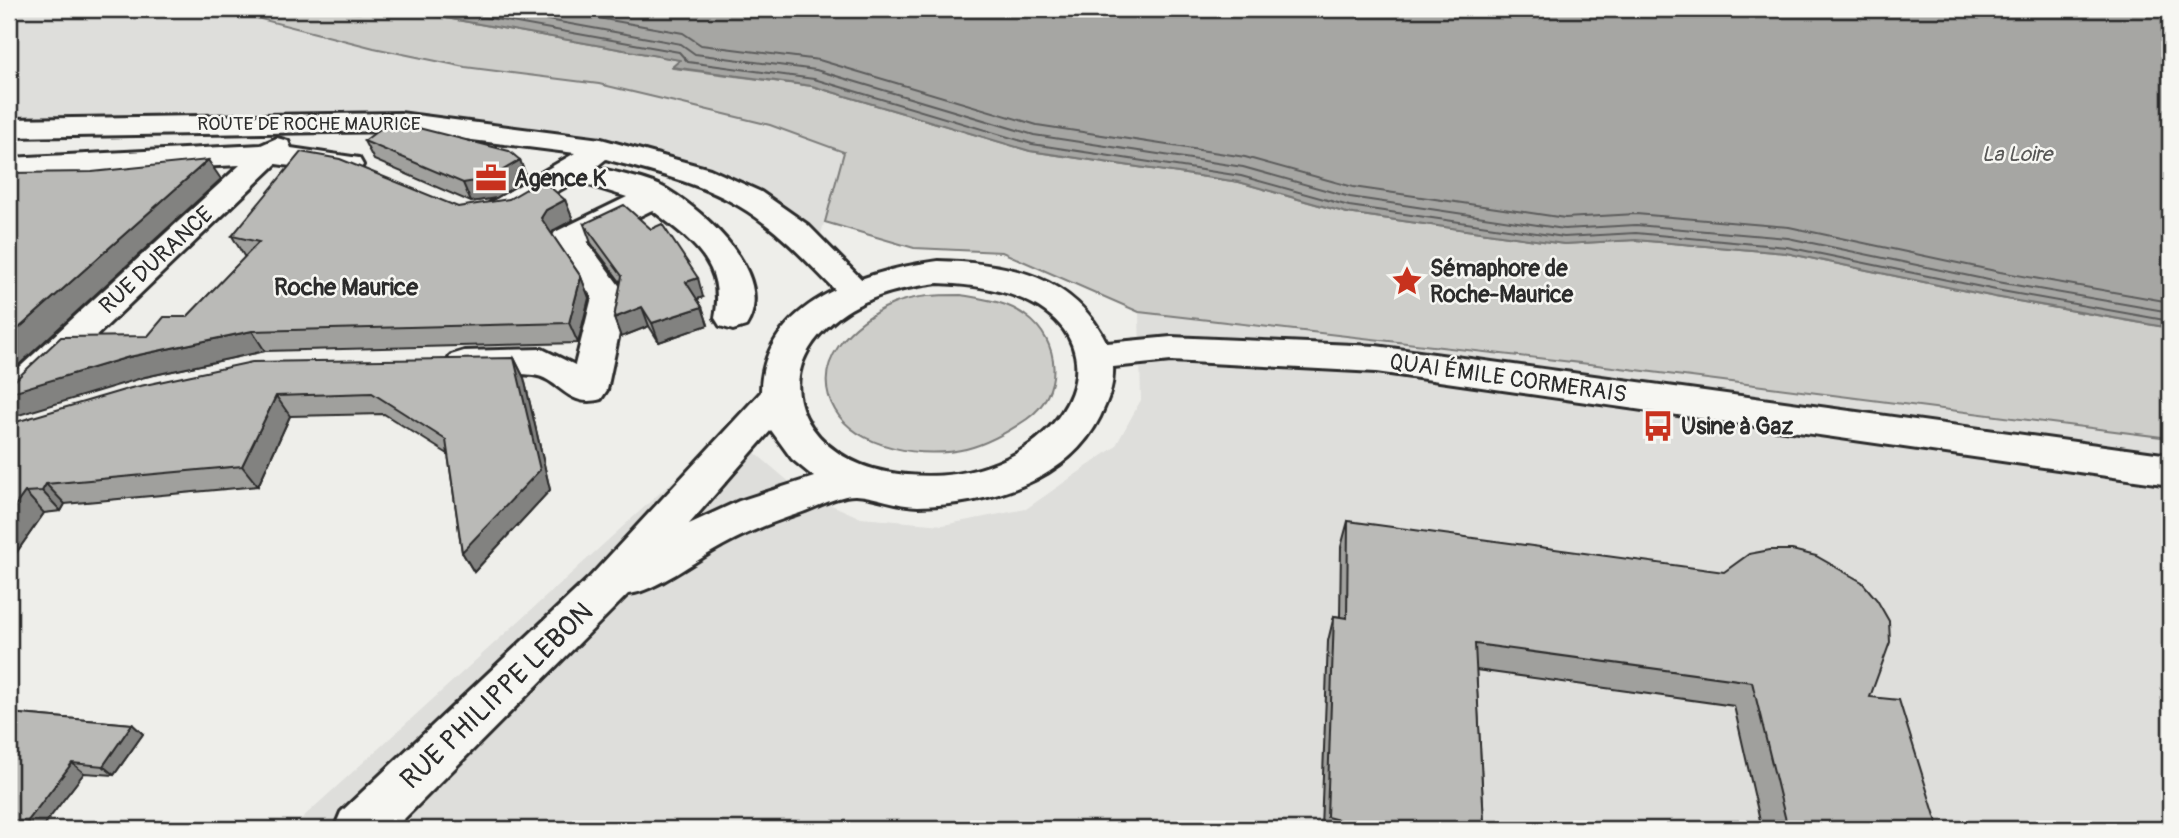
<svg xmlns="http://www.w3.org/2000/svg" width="2179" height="838" font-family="Pangolin,sans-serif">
	<rect width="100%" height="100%" fill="#eeeeea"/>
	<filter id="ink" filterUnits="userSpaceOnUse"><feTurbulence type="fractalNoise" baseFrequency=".0143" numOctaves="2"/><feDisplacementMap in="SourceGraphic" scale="14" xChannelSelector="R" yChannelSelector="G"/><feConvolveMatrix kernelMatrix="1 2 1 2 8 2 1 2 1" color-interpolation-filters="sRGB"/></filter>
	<g filter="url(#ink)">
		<g fill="#dededb">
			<path d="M 9,9 L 222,9 L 374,48 L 465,67 L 599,84 L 770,125 L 845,152 L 818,244 L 648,150 L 430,121 L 9,127 Z"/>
			<path d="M 1139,312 L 1589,364 L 2170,438 L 2170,829 L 290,829 L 738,422 L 753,451 L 800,491 L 861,518 L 943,525 L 1026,509 L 1115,447 L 1141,400 Z"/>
		</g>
		<g fill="#cececa" stroke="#7c7c7a" stroke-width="2">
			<path d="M 222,9 L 323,9 L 359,13 L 368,9 L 396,9 L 680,60 L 673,68 L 812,86 L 1030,151 L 1239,182 L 1347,213 L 1564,244 L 1636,240 L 1786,253 L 1995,297 L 2170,328 L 2170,438 L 1589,364 L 1139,312 L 1002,252 L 914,248 L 825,222 L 844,152 L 770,125 L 675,102 L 599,84 L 465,67 L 374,48 Z"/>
			<path d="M 961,295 C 984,299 1008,302 1026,316 C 1061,341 1064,393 1027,419 C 1008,432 989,443 966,449 C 925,459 858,449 835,410 C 808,363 853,321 893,304 C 915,295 939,295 961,295 Z"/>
		</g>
		<path fill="#a6a6a3" stroke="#757573" stroke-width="2" d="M 396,9 L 2170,9 L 2170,328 L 1995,297 L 1786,253 L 1636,240 L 1564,244 L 1347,213 L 1239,182 L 1030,151 L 812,86 L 672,67 L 680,60 Z"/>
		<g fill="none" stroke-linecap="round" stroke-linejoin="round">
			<g stroke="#5c5c5b" stroke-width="2">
				<path d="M 439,9 L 679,52 L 688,62 L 814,79 L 1032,144 L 1241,176 L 1349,206 L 1564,237 L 1636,233 L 1787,247 L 1996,290 L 2170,321"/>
				<path d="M 488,9 L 681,44 L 695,54 L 816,70 L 1034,135 L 1243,167 L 1350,197 L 1564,229 L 1636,225 L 1788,238 L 1998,282 L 2170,312"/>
				<path d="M 547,9 L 683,33 L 701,45 L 819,60 L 1037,125 L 1245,157 L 1353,187 L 1565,218 L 1636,214 L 1789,227 L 2000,272 L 2170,302"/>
			</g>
			<defs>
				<g id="street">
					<path d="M 400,113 L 601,139 L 710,169 L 761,192 L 808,225 L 874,292 L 869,300 L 857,303 L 845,300 C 812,267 780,230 739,206 C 699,182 651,172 606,159 L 596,167 C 618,174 648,178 668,190 C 707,214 777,276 746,326 L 733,330 L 720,326 L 715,318 C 726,263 692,241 652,210 L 587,242 L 627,296 L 607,390 L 601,399 C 567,409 560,378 533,375 C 505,371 478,381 451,373 L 446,364 L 451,355 L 464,351 L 542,349 L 575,365 L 592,297 L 551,239 L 555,232 L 627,197 L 576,181 L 513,216 L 502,219 L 491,216 L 486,209 L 491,202 L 575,153 L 400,131 L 9,137 L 9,119 Z"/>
					<path d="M 277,138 L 288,141 L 291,148 L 359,158 L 363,165 L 359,172 L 348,174 L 276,164 L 22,407 L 9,411 L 9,377 L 240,165 L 9,176 L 9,158 L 261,145 Z"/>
				</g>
				<path id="secondary" d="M 938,261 C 1008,263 1073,275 1107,343 L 1171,337 L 1376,346 L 2170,455 L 2170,485 L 1376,372 L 1171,361 L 1113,367 C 1114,386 1108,400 1100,417 C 1068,482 986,505 918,506 C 896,506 877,496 856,495 C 840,494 815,508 800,513 C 773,522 747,532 722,546 C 697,559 655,592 628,594 L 394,829 L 334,829 L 341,812 L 589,578 L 761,392 C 762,302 865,271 938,261 ZM 938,283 C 1175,291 1074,507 886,472 C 814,459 764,387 827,327 C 858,298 897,288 938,283 ZM 771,430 L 792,459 L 814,477 L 739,501 L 689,524 Z"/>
			</defs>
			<use href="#street" stroke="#2b2b2b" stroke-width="6"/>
			<use href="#secondary" stroke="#2b2b2b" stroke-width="6"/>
			<use href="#street" fill="#f6f6f2" fill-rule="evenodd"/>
			<use href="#secondary" fill="#f6f6f2" fill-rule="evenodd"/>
		</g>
		<g fill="#a0a09d" stroke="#2b2b2b" stroke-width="2">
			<path d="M 364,141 L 520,160 L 527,179 L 496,198 L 471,202 L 374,160 Z"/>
			<path d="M 565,200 L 573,220 L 554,230 L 551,233 L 581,277 L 589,298 L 578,343 L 265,351 L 145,377 L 148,336 L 187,317 L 246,256 L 244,256 L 232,236 L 458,207 Z"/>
			<path d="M 584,224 L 703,297 L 697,299 L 702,307 L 708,325 L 659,342 L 649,326 L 621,337 L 614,318 L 621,283 L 591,243 Z"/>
			<path d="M 514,358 L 524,378 L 550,490 L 474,572 L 462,552 L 448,454 L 384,414 L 290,416 L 258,486 L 65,504 L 61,511 L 44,513 L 9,563 L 9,424 Z"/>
			<path d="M 1348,521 L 1870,697 L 1939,829 L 1762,829 L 1734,706 L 1476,670 L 1484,824 L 1516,829 L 1321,829 L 1328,641 L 1334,616 L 1340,617 L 1341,547 Z"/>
			<path d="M 9,713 L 132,724 L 143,734 L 114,775 L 84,773 L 41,829 L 9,828 Z"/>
		</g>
		<g fill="#828280" stroke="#2b2b2b" stroke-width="2">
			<path d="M 208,160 L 221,179 L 9,374 L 9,337 Z"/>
			<path d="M 520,160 L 527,179 L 496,198 L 471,202 L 463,183 Z"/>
			<path d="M 565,200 L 573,220 L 554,230 L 549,238 L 541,218 L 546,210 Z"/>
			<path d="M 581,277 L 589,298 L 578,343 L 569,323 Z"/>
			<path d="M 698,278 L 703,297 L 692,301 L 686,282 Z"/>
			<path d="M 642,307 L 649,326 L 621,337 L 614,318 Z"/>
			<path d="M 702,307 L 708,325 L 659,342 L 652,323 Z"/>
			<path d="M 252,331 L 265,351 L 145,377 L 9,418 L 9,392 L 129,357 Z"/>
			<path d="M 514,358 L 524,378 L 550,490 L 474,572 L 462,552 Z"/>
			<path d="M 276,396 L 290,416 L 258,486 L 242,466 Z"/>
			<path d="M 46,484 L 65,504 L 61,511 L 42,491 Z"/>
			<path d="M 25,492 L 44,513 L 9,563 L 9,514 Z"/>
			<path d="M 132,724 L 143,734 L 114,775 L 103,766 Z"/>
			<path d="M 72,763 L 84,773 L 41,829 L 38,829 L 27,822 Z"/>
		</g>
		<g fill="#babab7" stroke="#2b2b2b" stroke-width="2">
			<path d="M 391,121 L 509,151 L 520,160 L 488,179 L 463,183 L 364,141 Z"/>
			<path d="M 301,152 L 340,159 L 458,207 L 509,199 L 542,180 L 565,200 L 546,210 L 541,218 L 581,277 L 569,323 L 252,331 L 129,357 L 9,393 L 9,386 L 61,337 L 148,336 L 164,317 L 187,317 L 259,242 L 232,236 Z"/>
			<path d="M 208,160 L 9,337 L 9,173 L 92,172 Z"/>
			<path d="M 624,205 L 651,229 L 662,224 L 698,278 L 686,282 L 702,307 L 652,323 L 642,307 L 614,318 L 622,276 L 584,224 Z"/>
			<path d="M 514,358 L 540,470 L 462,552 L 446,440 L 372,393 L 276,396 L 242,466 L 46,484 L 42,491 L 25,492 L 9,514 L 9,424 L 131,388 L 252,362 Z"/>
			<path d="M 1348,521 L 1724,572 L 1749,554 L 1770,550 L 1792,550 L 1816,556 L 1862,582 L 1877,600 L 1889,621 L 1890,642 L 1870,697 L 1899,700 L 1939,829 L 1788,829 L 1752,682 L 1475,644 L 1484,824 L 1516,829 L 1338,829 L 1339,820 L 1327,817 L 1334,616 L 1347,618 Z"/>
			<path d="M 9,713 L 132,724 L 103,766 L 72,763 L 27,822 L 9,820 Z"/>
		</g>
	</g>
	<defs>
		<symbol id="office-bare" viewBox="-9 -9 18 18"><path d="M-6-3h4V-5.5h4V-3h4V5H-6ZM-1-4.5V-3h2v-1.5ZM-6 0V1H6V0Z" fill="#c8321e" stroke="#f6f6f2" stroke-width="2.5" paint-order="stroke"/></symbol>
		<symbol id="sight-bare" viewBox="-9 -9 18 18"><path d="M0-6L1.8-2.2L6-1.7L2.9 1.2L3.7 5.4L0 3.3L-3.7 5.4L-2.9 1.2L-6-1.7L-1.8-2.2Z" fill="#c8321e" stroke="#f6f6f2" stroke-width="2.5" paint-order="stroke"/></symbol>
		<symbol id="bus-bare" viewBox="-9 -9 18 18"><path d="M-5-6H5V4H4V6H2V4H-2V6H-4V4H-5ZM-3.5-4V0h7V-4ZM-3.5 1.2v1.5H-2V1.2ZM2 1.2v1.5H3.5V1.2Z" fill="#c8321e" stroke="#f6f6f2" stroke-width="2.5" paint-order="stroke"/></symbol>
	</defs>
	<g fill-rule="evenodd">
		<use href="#office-bare" x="469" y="156" width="44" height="44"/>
		<use href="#sight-bare" x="1385" y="259" width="44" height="44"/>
		<use href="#bus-bare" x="1636" y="404" width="44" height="44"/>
	</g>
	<g text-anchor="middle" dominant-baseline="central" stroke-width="5" stroke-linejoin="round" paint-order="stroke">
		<g font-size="19" fill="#2b2b2b" stroke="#f6f6f2">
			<text x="309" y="124">ROUTE DE ROCHE MAURICE</text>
		</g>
		<g font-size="21" font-style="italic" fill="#565655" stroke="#f6f6f2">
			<text x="2017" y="154">La Loire</text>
		</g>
		<g font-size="23" font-weight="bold" fill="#2b2b2b" stroke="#f6f6f2" text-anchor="start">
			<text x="514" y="178">Agence K</text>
			<text x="1430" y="268">Sémaphore de<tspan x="1430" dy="26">Roche-Maurice</tspan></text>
			<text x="1681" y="426">Usine à Gaz</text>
		</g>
		<g font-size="23" fill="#2b2b2b" stroke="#f6f6f2">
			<text transform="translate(156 260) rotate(-43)">RUE DURANCE</text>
			<text transform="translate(1508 378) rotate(8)">QUAI ÉMILE CORMERAIS</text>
		</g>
		<g font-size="24" font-weight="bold" fill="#2b2b2b" stroke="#f6f6f2">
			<text x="346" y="287">Roche Maurice</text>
		</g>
		<g font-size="28" fill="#2b2b2b" stroke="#f6f6f2">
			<text transform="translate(497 696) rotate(-44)">RUE PHILIPPE LEBON</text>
		</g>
	</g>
	<rect width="2179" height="838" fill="none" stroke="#f6f6f2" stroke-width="35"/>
	<rect x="18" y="18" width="2144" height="803" fill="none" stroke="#2b2b2b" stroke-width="2.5" filter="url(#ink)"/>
</svg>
